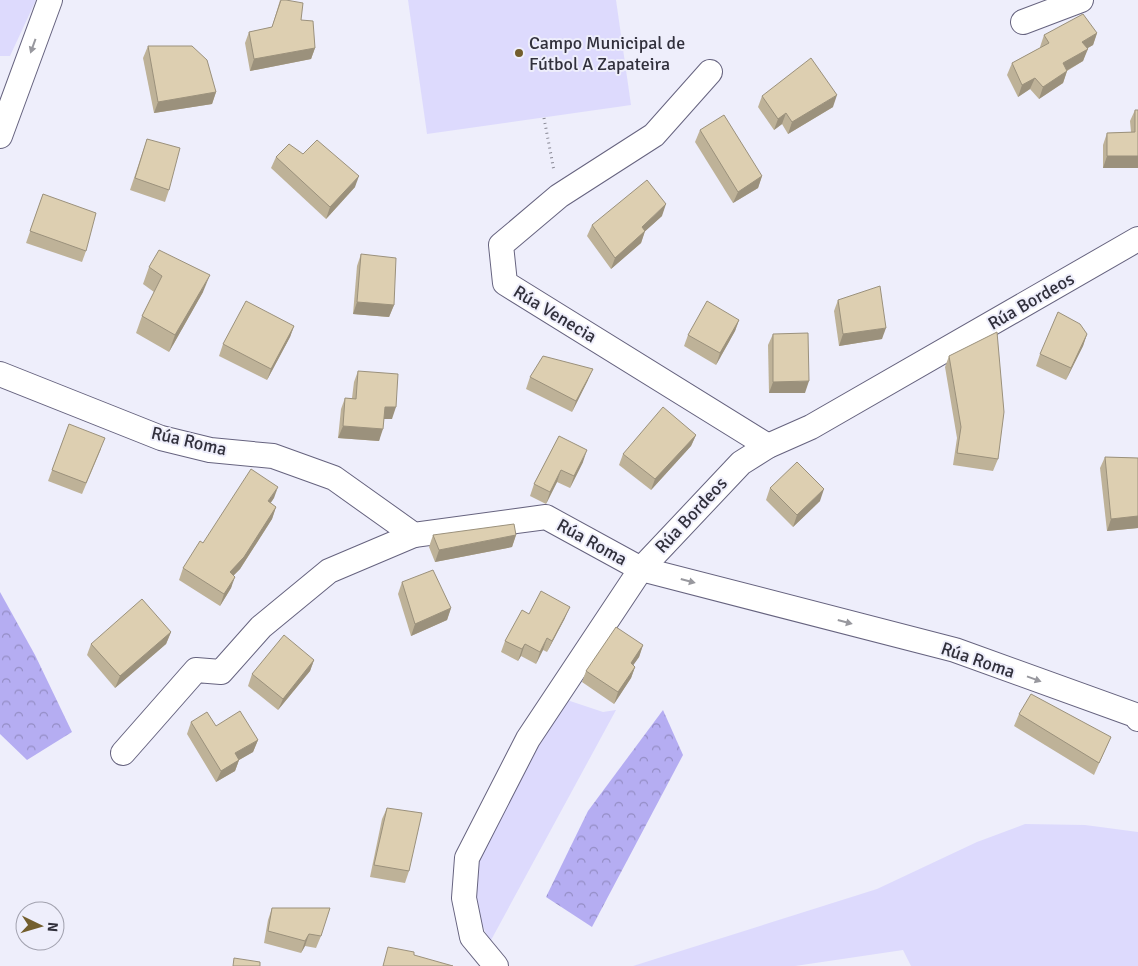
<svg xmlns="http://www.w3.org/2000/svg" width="1138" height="966" font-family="Signika,sans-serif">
	<defs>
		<pattern id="forest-crowns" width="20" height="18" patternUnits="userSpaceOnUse" patternTransform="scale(1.25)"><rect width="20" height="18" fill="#b5adf2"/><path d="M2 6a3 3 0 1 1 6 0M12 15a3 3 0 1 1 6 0" fill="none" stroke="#948dc5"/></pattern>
	</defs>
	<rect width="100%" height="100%" fill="#eeeefb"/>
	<g fill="#dddafd">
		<path d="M 0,0 L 36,0 L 10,56 L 0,56 Z"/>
		<path d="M 408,0 L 616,0 L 631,105 L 427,134 Z"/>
		<path d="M 564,699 L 603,712 L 616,710 L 490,942 L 479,918 L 476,894 L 476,863 Z"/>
		<path d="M 1025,824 L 1085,825 L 1138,832 L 1138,966 L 911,966 L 903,950 L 795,966 L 633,966 L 877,889 L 977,842 Z"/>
	</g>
	<g fill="url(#forest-crowns)">
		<path d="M 0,592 L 35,655 L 72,732 L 27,760 L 0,734 Z"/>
		<path d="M 663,710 L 683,755 L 592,927 L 546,897 L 588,811 Z"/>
	</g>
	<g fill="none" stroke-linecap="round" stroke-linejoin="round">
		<defs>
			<g id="street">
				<path d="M 1023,22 L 1081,0"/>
				<path d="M 710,72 L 654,135 L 559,196 L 501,245 L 505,283 L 768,446"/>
				<path d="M 0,136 L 50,0"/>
				<path d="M 0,374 L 161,438 L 210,450 L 273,456 L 334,478 L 414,535 L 546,517 L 641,569 L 955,650 L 1135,715 L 1138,719"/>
				<path d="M 123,753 L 196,670 L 221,672 L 261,627 L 329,571 L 414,535"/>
				<path d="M 496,966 L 472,937 L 464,898 L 467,858 L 528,739 L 641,569 L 741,463 L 768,446 L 811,427 L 1138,239"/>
			</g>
		</defs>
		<use href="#street" stroke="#66637f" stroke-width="26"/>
		<path stroke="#878793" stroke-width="3" stroke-dasharray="1 4" stroke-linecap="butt" d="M 544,118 L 554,171"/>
		<use href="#street" stroke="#fff" stroke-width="24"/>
	</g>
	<g fill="#beb298">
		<path d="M 280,0 L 301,20 L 315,48 L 311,59 L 250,71 L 245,43 L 249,32 L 272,27 Z"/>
		<path d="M 1097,33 L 1093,45 L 1087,48 L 1083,61 L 1067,71 L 1063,83 L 1039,99 L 1030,89 L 1018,97 L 1007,75 L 1012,63 L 1040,48 L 1040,47 L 1044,35 Z"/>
		<path d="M 148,46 L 216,92 L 212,104 L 154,113 L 143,58 Z"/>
		<path d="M 762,96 L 833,107 L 788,134 L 782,124 L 774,130 L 758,107 Z"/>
		<path d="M 1135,110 L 1138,168 L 1103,168 L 1103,145 L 1107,133 L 1131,132 L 1130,121 Z"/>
		<path d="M 700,130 L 762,176 L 758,188 L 733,203 L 695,142 Z"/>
		<path d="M 147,139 L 169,190 L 165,202 L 130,190 Z"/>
		<path d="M 303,154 L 355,187 L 326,219 L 271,168 L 276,157 Z"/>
		<path d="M 43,194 L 86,251 L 82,262 L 26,243 Z"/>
		<path d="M 662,216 L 645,231 L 641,243 L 611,269 L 587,236 L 592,225 Z"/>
		<path d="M 361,254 L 394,305 L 389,317 L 353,314 L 357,266 Z"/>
		<path d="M 149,267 L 203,292 L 169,352 L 136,333 L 142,316 L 154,292 L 143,284 Z"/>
		<path d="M 838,300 L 882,339 L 839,346 L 834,311 Z"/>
		<path d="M 739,320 L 735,331 L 716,365 L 684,346 L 688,335 Z"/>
		<path d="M 294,326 L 290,337 L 267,380 L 219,356 L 223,344 Z"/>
		<path d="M 773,334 L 805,393 L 769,393 L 768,345 Z"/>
		<path d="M 1087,334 L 1083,346 L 1066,380 L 1036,366 L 1040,354 Z"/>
		<path d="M 949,356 L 998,459 L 993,471 L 953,465 L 957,438 L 945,367 Z"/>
		<path d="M 358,371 L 392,419 L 384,419 L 379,441 L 338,438 L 341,409 L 345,398 L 352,398 L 354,382 Z"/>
		<path d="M 530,377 L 588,380 L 572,412 L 526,389 Z"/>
		<path d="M 69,424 L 101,449 L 82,494 L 48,481 Z"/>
		<path d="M 696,435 L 691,446 L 651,490 L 619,465 L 623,454 Z"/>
		<path d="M 559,436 L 583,462 L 570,488 L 557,482 L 546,504 L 530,496 L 534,484 Z"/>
		<path d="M 1105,457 L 1138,458 L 1138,528 L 1107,531 L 1100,468 Z"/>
		<path d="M 770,488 L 820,501 L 793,527 L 766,500 Z"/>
		<path d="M 274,498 L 270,503 L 276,507 L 272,519 L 240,569 L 234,575 L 231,588 L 220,606 L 179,580 L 183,568 L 203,543 Z"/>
		<path d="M 433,535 L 516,535 L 512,547 L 435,562 L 429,547 Z"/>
		<path d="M 402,582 L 451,608 L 447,620 L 411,636 L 398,594 Z"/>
		<path d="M 565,618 L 547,652 L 543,650 L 536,664 L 521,656 L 518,661 L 501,652 L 505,641 Z"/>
		<path d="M 171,632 L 166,644 L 115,688 L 87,655 L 91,644 Z"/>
		<path d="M 643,645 L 639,657 L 633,665 L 635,667 L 631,678 L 614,704 L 582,682 L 586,671 Z"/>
		<path d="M 314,660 L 310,671 L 278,710 L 248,686 L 252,674 Z"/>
		<path d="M 1019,714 L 1111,737 L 1106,748 L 1094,775 L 1014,726 Z"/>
		<path d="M 191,722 L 216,726 L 258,740 L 253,752 L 239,760 L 235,771 L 216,782 L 187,734 Z"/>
		<path d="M 387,808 L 409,871 L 405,883 L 370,877 L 382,819 Z"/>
		<path d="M 272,908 L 321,936 L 316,948 L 305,946 L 301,953 L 264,943 L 268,920 Z"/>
	</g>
	<g fill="#9b917c">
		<path d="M 1097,33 L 1093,45 L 1078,54 L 1082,42 Z"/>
		<path d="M 315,48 L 311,59 L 250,71 L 254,59 Z"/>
		<path d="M 1088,49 L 1083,61 L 1059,75 L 1063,63 Z"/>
		<path d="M 1067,71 L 1063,83 L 1039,99 L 1043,87 Z"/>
		<path d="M 1035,78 L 1030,89 L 1018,97 L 1022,85 Z"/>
		<path d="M 216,92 L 212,104 L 154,113 L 158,102 Z"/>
		<path d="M 837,95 L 833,107 L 788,134 L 792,122 Z"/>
		<path d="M 786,113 L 782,124 L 774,130 L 778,119 Z"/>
		<path d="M 1107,156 L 1138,156 L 1138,168 L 1103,168 Z"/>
		<path d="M 359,176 L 355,187 L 326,219 L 330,207 Z"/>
		<path d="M 762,176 L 758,188 L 733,203 L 738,192 Z"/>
		<path d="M 666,204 L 662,216 L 641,235 L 645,231 L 641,243 L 611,269 L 615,258 L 642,227 Z"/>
		<path d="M 210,275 L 203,292 L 169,352 L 175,335 Z"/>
		<path d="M 357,302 L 394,305 L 389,317 L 353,314 Z"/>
		<path d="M 739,320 L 735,331 L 716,365 L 720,353 Z"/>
		<path d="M 294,326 L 290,337 L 267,380 L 271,369 Z"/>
		<path d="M 886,328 L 882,339 L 839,346 L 843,334 Z"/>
		<path d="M 1087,334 L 1083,346 L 1066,380 L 1071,368 Z"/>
		<path d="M 593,369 L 588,380 L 572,412 L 576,401 Z"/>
		<path d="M 809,381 L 805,393 L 769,393 L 773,382 Z"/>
		<path d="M 385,407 L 396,407 L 392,419 L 381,419 Z"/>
		<path d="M 343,426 L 383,429 L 379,441 L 338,438 Z"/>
		<path d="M 696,435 L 691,446 L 651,490 L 655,479 Z"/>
		<path d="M 587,450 L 583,462 L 570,488 L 574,476 Z"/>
		<path d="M 561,470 L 557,482 L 546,504 L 550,492 Z"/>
		<path d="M 278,487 L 274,498 L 264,513 L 268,501 Z"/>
		<path d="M 824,489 L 820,501 L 793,527 L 797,515 Z"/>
		<path d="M 276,507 L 272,519 L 240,569 L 226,583 L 230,572 Z"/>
		<path d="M 1138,516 L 1138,528 L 1107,531 L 1111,519 Z"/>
		<path d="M 516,535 L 512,547 L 435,562 L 439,550 Z"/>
		<path d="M 235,577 L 231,588 L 220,606 L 224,594 Z"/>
		<path d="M 570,607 L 565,618 L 547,652 L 552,641 Z"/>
		<path d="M 451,608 L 447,620 L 411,636 L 415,624 Z"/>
		<path d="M 171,632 L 166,644 L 115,688 L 120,676 Z"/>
		<path d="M 547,638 L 543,650 L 536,664 L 540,652 Z"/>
		<path d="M 525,644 L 521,656 L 518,661 L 522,649 Z"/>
		<path d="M 643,645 L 639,657 L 627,674 L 631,663 Z"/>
		<path d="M 314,660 L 310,671 L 278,710 L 283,699 Z"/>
		<path d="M 635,667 L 631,678 L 614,704 L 618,692 Z"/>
		<path d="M 258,740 L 253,752 L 239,760 L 235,771 L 216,782 L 221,771 L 235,753 Z"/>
		<path d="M 309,934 L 305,946 L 301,953 L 305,941 Z"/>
	</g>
	<g fill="#ddcfb1" stroke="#9b917c">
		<path d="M 281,0 L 286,0 L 303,3 L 301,20 L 313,21 L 315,48 L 254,59 L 249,32 L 272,27 Z"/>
		<path d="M 1083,14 L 1097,33 L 1082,42 L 1088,49 L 1063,63 L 1067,71 L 1043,87 L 1035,78 L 1022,85 L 1012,63 L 1049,43 L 1044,35 Z"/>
		<path d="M 148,46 L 192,46 L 207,60 L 216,92 L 158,102 Z"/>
		<path d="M 811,58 L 837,95 L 792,122 L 786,113 L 778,119 L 762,96 Z"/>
		<path d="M 1135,110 L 1138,110 L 1138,156 L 1107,156 L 1107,133 L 1135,132 Z"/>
		<path d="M 724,115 L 762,176 L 738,192 L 700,130 Z"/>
		<path d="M 147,139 L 180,148 L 169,190 L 135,178 Z"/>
		<path d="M 317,140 L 359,176 L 330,207 L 276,157 L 289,144 L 303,154 Z"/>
		<path d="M 647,180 L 666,204 L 642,227 L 645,231 L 615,258 L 592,225 Z"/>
		<path d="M 43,194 L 96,213 L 86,251 L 30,231 Z"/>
		<path d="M 159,250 L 210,275 L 175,335 L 142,316 L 162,276 L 149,267 Z"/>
		<path d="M 361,254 L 396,258 L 394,305 L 357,302 Z"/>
		<path d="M 880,286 L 886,328 L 843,334 L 838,300 Z"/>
		<path d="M 246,301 L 294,326 L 271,369 L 223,344 Z"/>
		<path d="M 707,301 L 739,320 L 720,353 L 688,335 Z"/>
		<path d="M 1058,312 L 1080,324 L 1087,334 L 1071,368 L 1040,354 Z"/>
		<path d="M 997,332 L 1004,412 L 998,459 L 957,453 L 961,427 L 949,356 Z"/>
		<path d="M 808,333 L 809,381 L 773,382 L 773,334 Z"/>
		<path d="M 543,356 L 593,369 L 576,401 L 530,377 Z"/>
		<path d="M 358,371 L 398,374 L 396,407 L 385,407 L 383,429 L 343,426 L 345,398 L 356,399 Z"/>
		<path d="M 663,407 L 696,435 L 655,479 L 623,454 Z"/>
		<path d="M 69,424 L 105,438 L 86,483 L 52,470 Z"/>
		<path d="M 559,436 L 587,450 L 574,476 L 561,470 L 550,492 L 534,484 Z"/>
		<path d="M 1105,457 L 1138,458 L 1138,516 L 1111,519 Z"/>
		<path d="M 797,462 L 824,489 L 797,515 L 770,488 Z"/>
		<path d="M 251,469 L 278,487 L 268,501 L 276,507 L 244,557 L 230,572 L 235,577 L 224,594 L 183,568 L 200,541 L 203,543 Z"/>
		<path d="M 514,524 L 516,535 L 439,550 L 433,535 Z"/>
		<path d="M 433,570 L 451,608 L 415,624 L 402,582 Z"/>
		<path d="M 541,591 L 570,607 L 552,641 L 547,638 L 540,652 L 525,644 L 522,649 L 505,641 L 522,610 L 529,614 Z"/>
		<path d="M 142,599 L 171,632 L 120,676 L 91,644 Z"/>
		<path d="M 616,627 L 643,645 L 631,663 L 635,667 L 618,692 L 586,671 Z"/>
		<path d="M 284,635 L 314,660 L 283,699 L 252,674 Z"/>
		<path d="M 1031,694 L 1111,737 L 1099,763 L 1019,714 Z"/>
		<path d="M 240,711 L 258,740 L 235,753 L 239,760 L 221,771 L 191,722 L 207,712 L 216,726 Z"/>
		<path d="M 387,808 L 422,813 L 409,871 L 374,865 Z"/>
		<path d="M 272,908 L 330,908 L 321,936 L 309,934 L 305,941 L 268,931 Z"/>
		<path d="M 388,947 L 414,952 L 414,955 L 453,966 L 383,966 Z"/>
		<path d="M 234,958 L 260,962 L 260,966 L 233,966 Z"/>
	</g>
	<defs><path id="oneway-solid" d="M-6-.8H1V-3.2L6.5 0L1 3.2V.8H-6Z" transform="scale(1.25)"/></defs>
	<g fill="#98989e">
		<use href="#oneway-solid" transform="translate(33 46) rotate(110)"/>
		<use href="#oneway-solid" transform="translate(688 581) rotate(15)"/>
		<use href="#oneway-solid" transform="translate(845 622) rotate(15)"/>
		<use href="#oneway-solid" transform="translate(1034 679) rotate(20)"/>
	</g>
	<circle fill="#735e2d" stroke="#eeeefb" stroke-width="2" cx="519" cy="53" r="5"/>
	<g text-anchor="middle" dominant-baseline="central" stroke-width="4" stroke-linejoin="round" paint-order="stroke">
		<g font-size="18" fill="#31303c" stroke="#eeeefb" text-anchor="start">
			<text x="529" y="43">Campo Municipal de<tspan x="529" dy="21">Fútbol A Zapateira</tspan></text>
		</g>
		<g font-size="18" fill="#31303c" stroke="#eeeefb">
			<text transform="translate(1031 301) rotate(-30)">Rúa Bordeos</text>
			<text transform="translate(555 314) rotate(31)">Rúa Venecia</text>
			<text transform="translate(189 441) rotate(13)">Rúa Roma</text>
			<text transform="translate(691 515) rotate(-47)">Rúa Bordeos</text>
			<text transform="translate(592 542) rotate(29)">Rúa Roma</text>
			<text transform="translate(978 660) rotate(19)">Rúa Roma</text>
		</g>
	</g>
	<g transform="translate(40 926) rotate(95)"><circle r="24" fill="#eeeefb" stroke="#a2a2af"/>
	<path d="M0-4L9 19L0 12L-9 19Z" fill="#735e2d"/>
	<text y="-8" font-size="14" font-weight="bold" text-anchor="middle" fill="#31303c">N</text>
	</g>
</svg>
